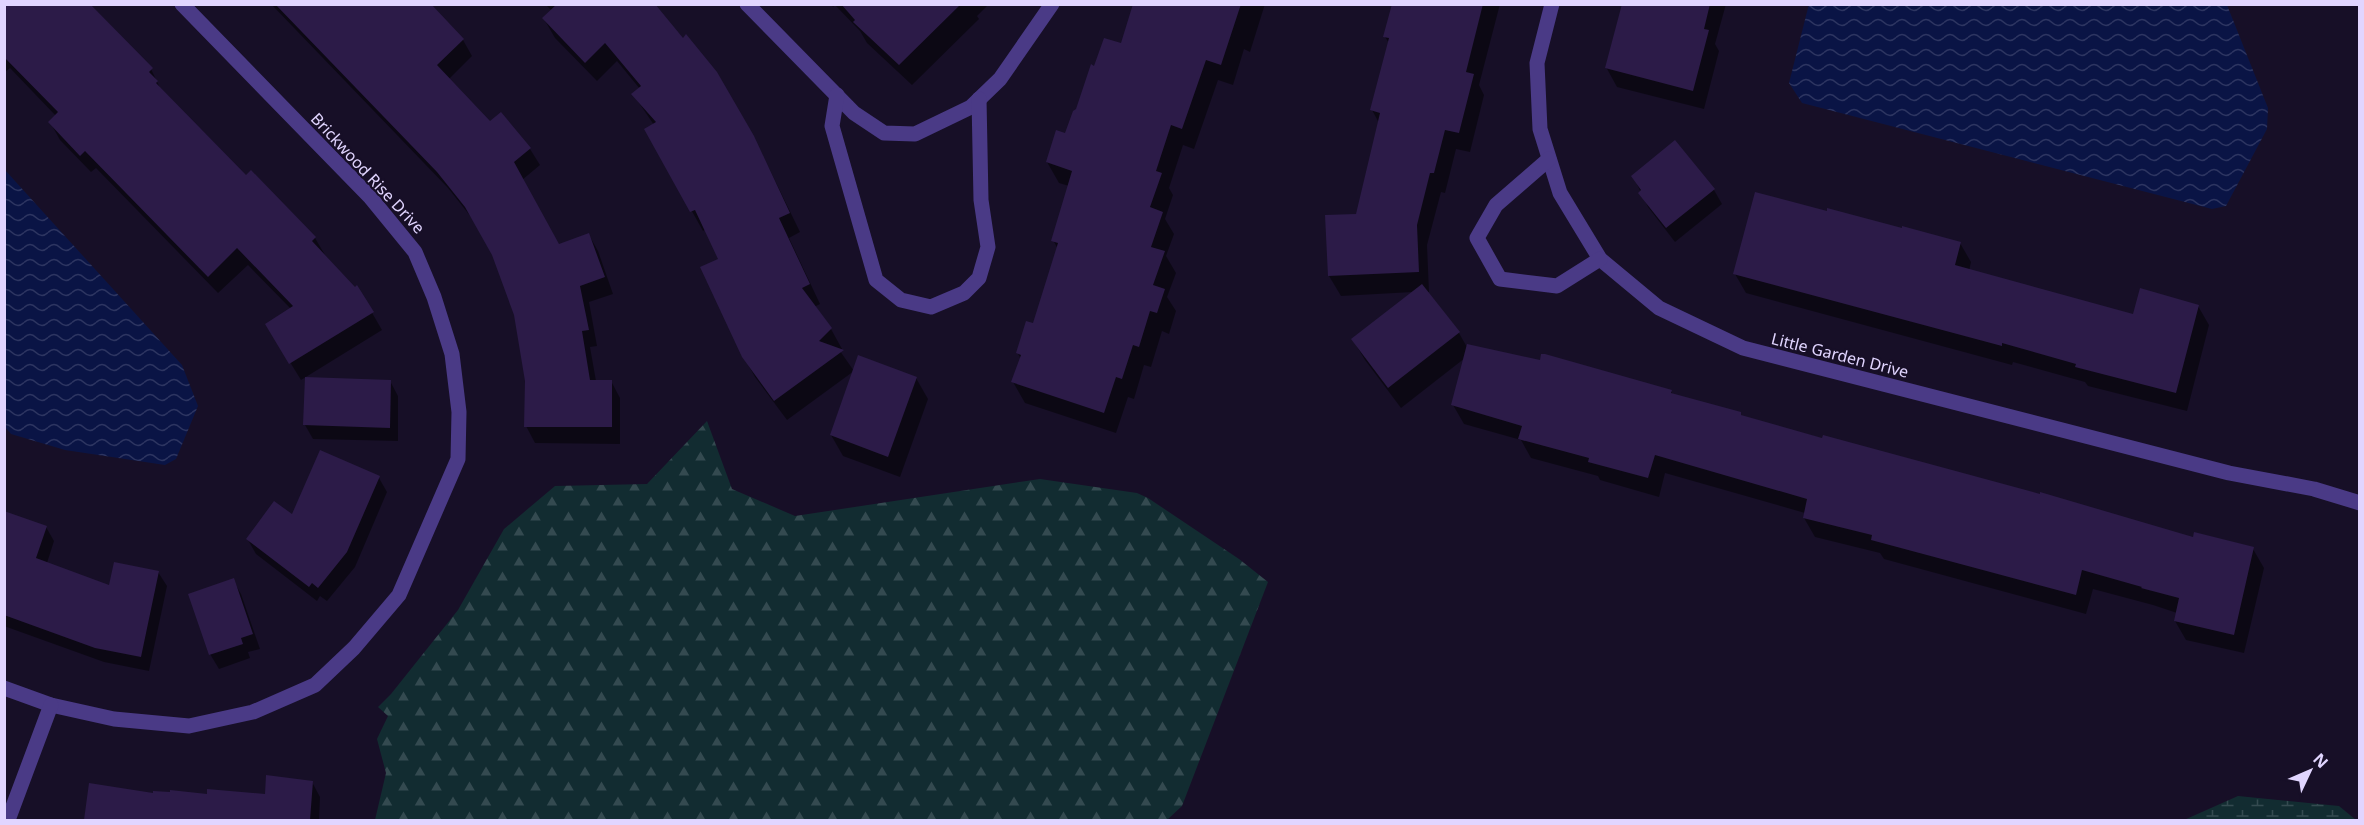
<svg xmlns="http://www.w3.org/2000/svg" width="2364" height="825" font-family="'Noto Sans',sans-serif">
	<defs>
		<pattern id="forest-firs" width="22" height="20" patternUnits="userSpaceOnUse" patternTransform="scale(1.5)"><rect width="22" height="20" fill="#122c31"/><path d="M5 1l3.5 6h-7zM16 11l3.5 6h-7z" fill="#344a50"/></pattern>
		<pattern id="wetland-marsh" width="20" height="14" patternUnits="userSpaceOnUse" patternTransform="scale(1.5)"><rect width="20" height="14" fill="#122c31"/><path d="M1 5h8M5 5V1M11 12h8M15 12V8" fill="none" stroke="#344a50"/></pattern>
		<pattern id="water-waves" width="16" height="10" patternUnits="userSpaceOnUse" patternTransform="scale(1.5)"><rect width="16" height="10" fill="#0a1445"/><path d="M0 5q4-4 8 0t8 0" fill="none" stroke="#2d3561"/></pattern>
	</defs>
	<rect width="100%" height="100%" fill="#170f27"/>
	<path fill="url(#forest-firs)" d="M 707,421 L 732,489 L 795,516 L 1040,479 L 1137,493 L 1148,498 L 1239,559 L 1268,582 L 1182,806 L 1167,820 L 375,820 L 386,773 L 377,739 L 388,716 L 378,707 L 391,694 L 458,610 L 504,529 L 555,486 L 647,484 Z"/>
	<path fill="url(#wetland-marsh)" d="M 2238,796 L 2339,806 L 2356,820 L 2184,820 Z"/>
	<g fill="url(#water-waves)">
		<path d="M 1809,4 L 2227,5 L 2268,108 L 2267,129 L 2226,206 L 2212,209 L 1802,103 L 1789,83 Z"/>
		<path d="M 5,170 L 182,365 L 198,406 L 176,459 L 165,465 L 65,450 L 11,434 L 5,427 Z"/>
	</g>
	<g fill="#0007">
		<path d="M 4,4 L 151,69 L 160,88 L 246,177 L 315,238 L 325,255 L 355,289 L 357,287 L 382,330 L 301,380 L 277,341 L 291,309 L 248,265 L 218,293 L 96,168 L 91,172 L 60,140 L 50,122 L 56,116 L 10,68 L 4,73 Z"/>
		<path d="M 271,4 L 421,4 L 463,40 L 472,56 L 449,79 L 490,123 L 501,114 L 530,149 L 540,165 L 522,180 L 559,245 L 589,235 L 598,251 L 613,294 L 589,302 L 597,346 L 590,347 L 596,381 L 611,381 L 620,398 L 620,444 L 535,443 L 526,426 L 526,381 L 515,314 L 493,254 L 475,222 L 448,188 Z"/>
		<path d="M 545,4 L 653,4 L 764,158 L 800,232 L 789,238 L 820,304 L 814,307 L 831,329 L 842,349 L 840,351 L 854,371 L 787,420 L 755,377 L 743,356 L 720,260 L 706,229 L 703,231 L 646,129 L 654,125 L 633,94 L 640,89 L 617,61 L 597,81 L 555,38 L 544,19 L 552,11 Z"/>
		<path d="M 831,4 L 987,4 L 987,6 L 977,16 L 979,19 L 912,85 L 867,43 L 860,31 L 835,5 L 833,7 Z"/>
		<path d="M 1135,4 L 1265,4 L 1250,52 L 1244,49 L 1233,85 L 1218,80 L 1194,149 L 1183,145 L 1169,188 L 1173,195 L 1165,219 L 1174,234 L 1166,256 L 1176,273 L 1167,297 L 1176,311 L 1169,334 L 1162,331 L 1151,367 L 1144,365 L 1134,399 L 1128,397 L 1116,433 L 1025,403 L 1013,382 L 1021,359 L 1017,352 L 1034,325 L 1058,249 L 1053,240 L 1069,186 L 1059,183 L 1047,162 L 1066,135 L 1095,67 L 1122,45 Z"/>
		<path d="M 1393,4 L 1500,4 L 1479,85 L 1484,95 L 1470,152 L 1456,149 L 1445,193 L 1441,192 L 1427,245 L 1429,292 L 1426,292 L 1459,333 L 1468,349 L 1671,391 L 1673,395 L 1740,414 L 1743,417 L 2194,539 L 2253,549 L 2264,568 L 2244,653 L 2186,640 L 2175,621 L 2177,613 L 2153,605 L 2093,589 L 2086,614 L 1884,559 L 1880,553 L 1815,537 L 1804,518 L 1805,513 L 1665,473 L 1659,497 L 1600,480 L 1598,476 L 1531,458 L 1521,440 L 1464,424 L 1453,405 L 1465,358 L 1401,408 L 1365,360 L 1353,340 L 1413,292 L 1341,296 L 1329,276 L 1357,215 L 1379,123 L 1372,110 L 1389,43 L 1385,37 Z"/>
		<path d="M 1623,4 L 1726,4 L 1715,44 L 1719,51 L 1704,109 L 1617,87 L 1606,67 Z"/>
		<path d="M 1675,142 L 1714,190 L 1722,204 L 1675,242 L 1648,207 L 1633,176 Z"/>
		<path d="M 1960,243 L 1971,262 L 1969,271 L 2134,316 L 2198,306 L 2209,325 L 2187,411 L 2088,386 L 2085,382 L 2013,362 L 2012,365 L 1746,293 L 1735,274 Z"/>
		<path d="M 916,378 L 928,399 L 900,477 L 843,456 L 831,435 Z"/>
		<path d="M 390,381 L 398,396 L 398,441 L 313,439 L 305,425 Z"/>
		<path d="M 379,478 L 387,492 L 355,567 L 327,601 L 320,596 L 317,601 L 256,554 L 248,540 Z"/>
		<path d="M 4,512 L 46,527 L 54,541 L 47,563 L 111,587 L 158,572 L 167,586 L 149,671 L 104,662 L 4,626 Z"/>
		<path d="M 233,580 L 241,594 L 260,649 L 248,652 L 250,658 L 219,669 L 210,654 Z"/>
		<path d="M 312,782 L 320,797 L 319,820 L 85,820 L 90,785 L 154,795 L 266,796 Z"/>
	</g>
	<g fill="#2c1b48">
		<path d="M 4,4 L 90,4 L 153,68 L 149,72 L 158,81 L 156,83 L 246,175 L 251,170 L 316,237 L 312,241 L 355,287 L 357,285 L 374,312 L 289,364 L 265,324 L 293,306 L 237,248 L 208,277 L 85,151 L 80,156 L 48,122 L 58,112 L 4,57 Z"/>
		<path d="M 275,4 L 431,4 L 464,39 L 437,65 L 490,121 L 501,112 L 531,148 L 514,162 L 559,244 L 589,233 L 605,277 L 580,286 L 589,330 L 582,331 L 590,380 L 612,380 L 612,427 L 524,427 L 525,381 L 514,315 L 492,255 L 465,207 L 437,172 Z"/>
		<path d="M 557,4 L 655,4 L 683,38 L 686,34 L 717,72 L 754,136 L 790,213 L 779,218 L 810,284 L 802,288 L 832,328 L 819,341 L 844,350 L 774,401 L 742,357 L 700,267 L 718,259 L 695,210 L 690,212 L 644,129 L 656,122 L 631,94 L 641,86 L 605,43 L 585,63 L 542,18 Z"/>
		<path d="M 841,4 L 961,4 L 899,65 L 853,22 L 855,20 Z"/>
		<path d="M 1133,4 L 1241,4 L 1221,65 L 1206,60 L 1182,129 L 1171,125 L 1156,171 L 1162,173 L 1150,207 L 1163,212 L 1151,247 L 1165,251 L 1153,285 L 1165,289 L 1157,313 L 1150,311 L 1139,347 L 1133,345 L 1122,379 L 1116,377 L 1104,413 L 1011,382 L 1021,355 L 1016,353 L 1026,321 L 1033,323 L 1058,243 L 1051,241 L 1072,171 L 1046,162 L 1056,130 L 1065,133 L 1073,111 L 1076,109 L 1091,64 L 1094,66 L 1104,38 L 1121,43 Z"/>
		<path d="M 1392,4 L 1483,4 L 1466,72 L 1474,74 L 1459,133 L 1445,130 L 1434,173 L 1430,173 L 1417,225 L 1419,272 L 1328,276 L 1325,215 L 1356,214 L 1380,113 L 1370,110 L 1389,38 L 1383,37 Z"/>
		<path d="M 1622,4 L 1710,4 L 1704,29 L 1709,30 L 1693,91 L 1605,68 Z"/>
		<path d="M 1675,140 L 1715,189 L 1666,228 L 1638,193 L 1641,190 L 1631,176 Z"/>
		<path d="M 1755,192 L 1827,211 L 1827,208 L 1902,228 L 1902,226 L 1961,242 L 1955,265 L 2133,314 L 2140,288 L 2199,305 L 2176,393 L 2075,367 L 2076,364 L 2002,343 L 2002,346 L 1733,274 Z"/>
		<path d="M 1422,284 L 1460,332 L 1388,388 L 1351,339 Z"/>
		<path d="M 1467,344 L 1540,360 L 1541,354 L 1545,354 L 1672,390 L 1671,393 L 1741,412 L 1741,415 L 1822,438 L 1823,435 L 2040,494 L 2040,492 L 2193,537 L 2194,532 L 2254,547 L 2234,635 L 2174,621 L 2179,598 L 2141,588 L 2142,587 L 2082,570 L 2076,595 L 1871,540 L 1872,535 L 1803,518 L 1807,499 L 1655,455 L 1648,478 L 1588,462 L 1589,458 L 1518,439 L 1522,426 L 1451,405 Z"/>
		<path d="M 858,355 L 917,377 L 888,457 L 830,435 Z"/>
		<path d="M 305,377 L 391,380 L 390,428 L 303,425 Z"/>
		<path d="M 320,450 L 380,476 L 347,552 L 318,588 L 312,583 L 309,587 L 246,539 L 274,501 L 292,514 Z"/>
		<path d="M 4,511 L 47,526 L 36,558 L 109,585 L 114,562 L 159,571 L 141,657 L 95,648 L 4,615 Z"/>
		<path d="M 234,578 L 253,634 L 241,638 L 243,644 L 209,655 L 188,594 Z"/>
		<path d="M 266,775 L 313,781 L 310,820 L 84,820 L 89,783 L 153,793 L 153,791 L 170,792 L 170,790 L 207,794 L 207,789 L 265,794 Z"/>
	</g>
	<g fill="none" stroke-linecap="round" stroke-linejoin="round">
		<g stroke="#4a3a86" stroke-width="15">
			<path d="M 747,4 L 854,113 L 884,133 L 915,134 L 971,107 L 1000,79 L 1052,4"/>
			<path d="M 1552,4 L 1537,63 L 1540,129 L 1560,193 L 1600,259 L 1659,308 L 1743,348 L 2229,473 L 2314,489 L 2360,503"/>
			<path d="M 837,95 L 832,126 L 876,280 L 901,300 L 931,307 L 964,293 L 979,278 L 988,247 L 981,200 L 979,99"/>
			<path d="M 1549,159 L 1496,205 L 1477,238 L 1500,279 L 1557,286 L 1600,259"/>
			<path d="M 4,688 L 51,705 L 114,719 L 189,726 L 253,712 L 315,685 L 354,648 L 399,595 L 458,459 L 459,412 L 452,354 L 434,297 L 415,252 L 370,197 L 182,4"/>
			<path d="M 8,820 L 51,705"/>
		</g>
	</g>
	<g text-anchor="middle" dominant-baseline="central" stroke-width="4.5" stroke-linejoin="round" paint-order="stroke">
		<g font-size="16" fill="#e1d5ff" stroke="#170f27">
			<text transform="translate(368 173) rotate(47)">Brickwood Rise Drive</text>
			<text transform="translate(1840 355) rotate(14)">Little Garden Drive</text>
		</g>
	</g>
	<rect width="2364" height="825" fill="none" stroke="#e1d5ff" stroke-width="12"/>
	<g transform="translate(2310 771) rotate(46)" stroke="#170f27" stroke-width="4.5" paint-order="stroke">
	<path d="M0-4.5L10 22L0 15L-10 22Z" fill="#e1d5ff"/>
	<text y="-9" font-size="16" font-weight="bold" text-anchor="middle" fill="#e1d5ff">N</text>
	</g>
</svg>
